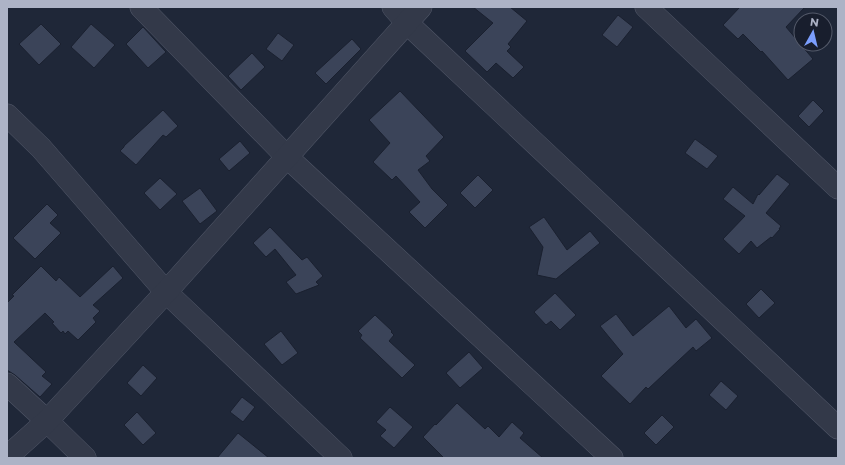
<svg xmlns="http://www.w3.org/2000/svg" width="845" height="465" font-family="Montserrat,sans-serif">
	<rect width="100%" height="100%" fill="#1f2738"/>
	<g fill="#3b4459" stroke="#1a202f">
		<path d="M 473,7 L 510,7 L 527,21 L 508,44 L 511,47 L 507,51 L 524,67 L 513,78 L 496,63 L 487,72 L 465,51 L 493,23 Z"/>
		<path d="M 740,7 L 805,7 L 786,27 L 813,59 L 788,80 L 762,51 L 761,52 L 743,34 L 738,39 L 723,25 Z"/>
		<path d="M 618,15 L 633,27 L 617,47 L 602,35 Z"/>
		<path d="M 41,24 L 61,44 L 39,65 L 19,44 Z"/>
		<path d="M 91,24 L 115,45 L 94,68 L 71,47 Z"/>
		<path d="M 143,27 L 166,52 L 148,68 L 126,44 Z"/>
		<path d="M 278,33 L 294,45 L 282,61 L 266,49 Z"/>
		<path d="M 352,39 L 361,49 L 326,84 L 315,73 Z"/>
		<path d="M 252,53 L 265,67 L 241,90 L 228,76 Z"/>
		<path d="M 400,91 L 444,137 L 426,156 L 430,161 L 418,170 L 432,189 L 448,205 L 425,228 L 409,212 L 420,202 L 396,176 L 392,180 L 373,162 L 390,143 L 369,120 Z"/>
		<path d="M 813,100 L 824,111 L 809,127 L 798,116 Z"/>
		<path d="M 163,110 L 178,126 L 166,137 L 163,135 L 136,165 L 120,151 L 124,147 L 124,146 Z"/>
		<path d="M 695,139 L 718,156 L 707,169 L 685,153 Z"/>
		<path d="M 240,141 L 250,153 L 229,171 L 219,159 Z"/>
		<path d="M 777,174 L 790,184 L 766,213 L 781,226 L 779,229 L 780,229 L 772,238 L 771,237 L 757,248 L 751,241 L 739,254 L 723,239 L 745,216 L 723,199 L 733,187 L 753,204 L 758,194 L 759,195 Z"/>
		<path d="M 478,175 L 493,190 L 475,208 L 460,193 Z"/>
		<path d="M 160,178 L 177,194 L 160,210 L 144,193 Z"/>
		<path d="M 200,188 L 217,211 L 200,224 L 182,201 Z"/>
		<path d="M 47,204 L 58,215 L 50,223 L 61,233 L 35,259 L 13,238 Z"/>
		<path d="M 544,217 L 567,250 L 590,231 L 600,243 L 556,279 L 537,275 L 543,247 L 529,227 Z"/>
		<path d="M 270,227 L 302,260 L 307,257 L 323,276 L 316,282 L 319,285 L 296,294 L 286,282 L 296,275 L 275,249 L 266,257 L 253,243 Z"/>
		<path d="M 41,266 L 56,281 L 59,277 L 80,297 L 113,266 L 123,278 L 93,305 L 100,311 L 93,318 L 96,322 L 78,340 L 68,331 L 65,334 L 63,331 L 61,333 L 52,323 L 54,322 L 45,313 L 14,342 L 46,372 L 42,376 L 52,384 L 40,397 L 15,375 L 7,370 L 7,303 L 14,296 L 12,295 Z"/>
		<path d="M 761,289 L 775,303 L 759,318 L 746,304 Z"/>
		<path d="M 555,293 L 576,315 L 560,330 L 551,321 L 546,325 L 534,312 Z"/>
		<path d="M 669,306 L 686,328 L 696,319 L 712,338 L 696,351 L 693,347 L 648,389 L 646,387 L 630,404 L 601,376 L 623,354 L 600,326 L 616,314 L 633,336 Z"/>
		<path d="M 375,315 L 392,331 L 391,332 L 394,335 L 389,341 L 415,365 L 402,378 L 360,338 L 362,335 L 358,331 Z"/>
		<path d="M 281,331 L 298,353 L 282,365 L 264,344 Z"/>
		<path d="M 469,352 L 483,368 L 460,388 L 446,373 Z"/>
		<path d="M 143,365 L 157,378 L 141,396 L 127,383 Z"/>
		<path d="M 721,381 L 738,396 L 726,410 L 709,395 Z"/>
		<path d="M 242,397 L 255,407 L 243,422 L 230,412 Z"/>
		<path d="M 457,403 L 485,429 L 488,426 L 499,437 L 512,422 L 524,433 L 520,438 L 543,458 L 444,458 L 423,437 L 435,424 L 436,425 Z"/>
		<path d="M 390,407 L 413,427 L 394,448 L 380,436 L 386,430 L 376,422 Z"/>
		<path d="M 137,412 L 156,433 L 143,445 L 124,425 Z"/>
		<path d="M 662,415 L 674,427 L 656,445 L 644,433 Z"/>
		<path d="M 238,433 L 269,458 L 217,458 Z"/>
	</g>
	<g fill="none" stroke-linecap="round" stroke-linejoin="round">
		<defs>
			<g id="minor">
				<path d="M 141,7 L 287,157 L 612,458"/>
				<path d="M 393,7 L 407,23 L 838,428"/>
				<path d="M 646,7 L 838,188"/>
				<path d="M 7,115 L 41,148 L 166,292 L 341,458"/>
				<path d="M 7,384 L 47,421 L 85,458"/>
				<path d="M 7,457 L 47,421 L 166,292 L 421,7"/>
			</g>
		</defs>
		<use href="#minor" stroke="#505667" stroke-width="23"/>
		<use href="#minor" stroke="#333949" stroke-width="22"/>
	</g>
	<rect width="845" height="465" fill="none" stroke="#adb3c6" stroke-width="16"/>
	<g transform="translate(813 32) rotate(8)"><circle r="19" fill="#181e2d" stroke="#545a6a"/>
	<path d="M0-3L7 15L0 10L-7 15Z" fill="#7b9efd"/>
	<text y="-6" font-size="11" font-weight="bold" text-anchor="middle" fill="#adb3c6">N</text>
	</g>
</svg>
